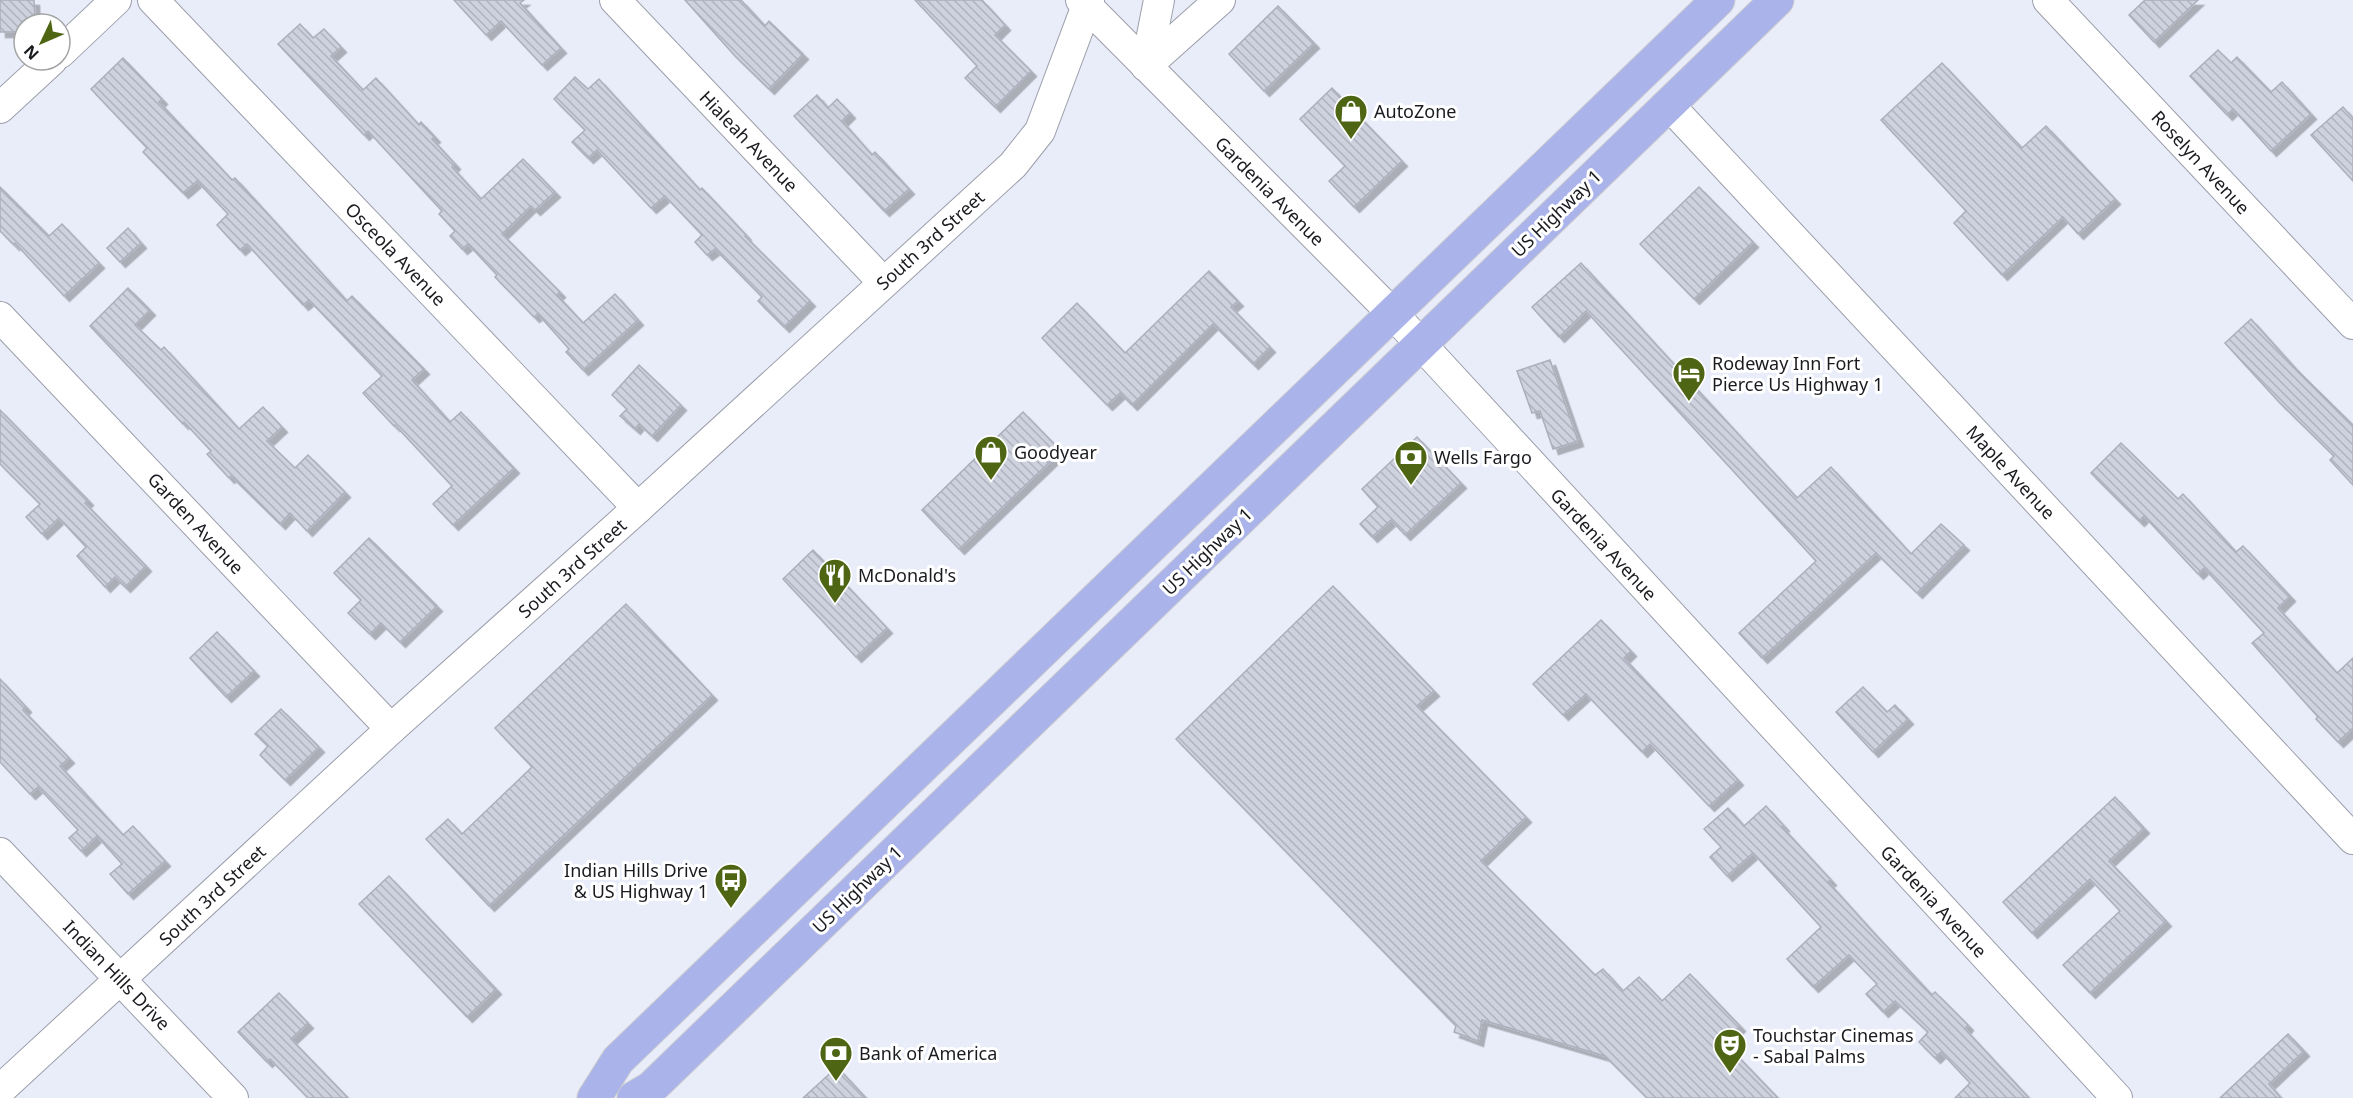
<svg xmlns="http://www.w3.org/2000/svg" width="2353" height="1098" font-family="'Noto Sans',sans-serif">
	<defs>
		<pattern id="building-back-hatch" width="6" height="6" patternUnits="userSpaceOnUse" patternTransform="scale(1.5)"><rect width="6" height="6" fill="#ced1de"/><path d="M-1 5l2 2M0 0l6 6M5-1l2 2" fill="none" stroke="#b0b3be"/></pattern>
		<filter id="shadow"><feDropShadow dx="5.5" dy="5.5" stdDeviation="0" flood-color="#0004"/></filter>
	</defs>
	<rect width="100%" height="100%" fill="#e9edfa"/>
	<g fill="url(#building-back-hatch)" stroke="#acafbb" stroke-width="1.5" filter="url(#shadow)">
		<path d="M 0,0 L 34,0 L 35,24 L 24,24 L 24,32 L 0,32 Z"/>
		<path d="M 454,0 L 524,0 L 520,3 L 561,48 L 542,65 L 501,21 L 486,35 Z"/>
		<path d="M 685,0 L 741,0 L 765,26 L 769,21 L 803,54 L 769,89 L 735,56 Z"/>
		<path d="M 915,0 L 982,0 L 1005,25 L 995,35 L 1031,71 L 995,107 L 965,78 L 977,66 Z"/>
		<path d="M 2145,0 L 2198,0 L 2154,42 L 2129,15 Z"/>
		<path d="M 1278,6 L 1314,43 L 1264,91 L 1229,54 Z"/>
		<path d="M 300,24 L 313,38 L 324,29 L 341,47 L 331,56 L 363,90 L 376,78 L 419,125 L 421,122 L 435,137 L 432,139 L 455,164 L 452,167 L 481,199 L 523,159 L 555,192 L 535,210 L 531,206 L 502,234 L 560,292 L 557,295 L 583,323 L 615,294 L 638,320 L 583,370 L 566,352 L 569,349 L 538,314 L 534,317 L 495,277 L 497,275 L 468,244 L 462,249 L 450,236 L 455,231 L 439,214 L 442,211 L 368,131 L 364,135 L 278,44 Z"/>
		<path d="M 2218,50 L 2231,63 L 2237,57 L 2271,92 L 2282,82 L 2311,114 L 2271,151 L 2233,109 L 2227,115 L 2190,76 Z"/>
		<path d="M 123,58 L 162,99 L 159,102 L 232,180 L 235,178 L 347,301 L 352,296 L 424,369 L 412,380 L 450,422 L 461,412 L 514,468 L 453,525 L 433,504 L 452,486 L 395,425 L 394,426 L 363,393 L 382,376 L 309,300 L 303,305 L 247,244 L 240,250 L 217,225 L 228,214 L 197,181 L 183,193 L 143,152 L 147,148 L 91,89 Z"/>
		<path d="M 1942,63 L 2022,148 L 2046,126 L 2115,199 L 2078,234 L 2063,217 L 2002,275 L 1954,223 L 1966,211 L 1881,120 Z"/>
		<path d="M 575,77 L 588,89 L 599,79 L 700,190 L 702,188 L 746,235 L 745,236 L 810,301 L 784,327 L 758,301 L 762,297 L 715,249 L 707,255 L 695,242 L 702,235 L 665,196 L 651,208 L 597,150 L 588,158 L 572,142 L 585,130 L 554,99 Z"/>
		<path d="M 1332,88 L 1402,161 L 1354,207 L 1329,181 L 1345,166 L 1300,119 Z"/>
		<path d="M 817,95 L 828,108 L 837,99 L 850,113 L 842,121 L 872,155 L 875,152 L 909,189 L 884,211 L 794,116 Z"/>
		<path d="M 2343,107 L 2353,118 L 2353,181 L 2311,135 Z"/>
		<path d="M 0,187 L 49,236 L 62,224 L 99,263 L 64,296 L 15,243 L 14,245 L 0,231 Z"/>
		<path d="M 1699,187 L 1753,242 L 1694,299 L 1640,244 Z"/>
		<path d="M 128,228 L 141,243 L 120,262 L 107,248 Z"/>
		<path d="M 1581,263 L 1797,498 L 1831,467 L 1911,554 L 1941,524 L 1964,545 L 1917,593 L 1876,553 L 1762,658 L 1739,633 L 1816,561 L 1586,311 L 1559,337 L 1532,307 Z"/>
		<path d="M 1209,271 L 1238,301 L 1231,307 L 1270,347 L 1253,364 L 1213,324 L 1132,405 L 1120,393 L 1107,405 L 1042,338 L 1077,303 L 1125,353 Z"/>
		<path d="M 128,288 L 150,310 L 135,325 L 161,350 L 164,347 L 239,429 L 263,407 L 282,427 L 267,441 L 295,468 L 308,455 L 345,492 L 307,531 L 290,513 L 280,524 L 231,476 L 229,478 L 207,454 L 211,451 L 184,422 L 183,424 L 90,326 Z"/>
		<path d="M 2251,319 L 2296,369 L 2353,425 L 2353,485 L 2330,460 L 2334,456 L 2279,402 L 2225,343 Z"/>
		<path d="M 1550,360 L 1578,441 L 1553,449 L 1540,411 L 1532,413 L 1517,371 Z"/>
		<path d="M 639,365 L 681,405 L 652,436 L 639,424 L 635,429 L 620,416 L 627,409 L 612,395 Z"/>
		<path d="M 0,410 L 88,500 L 85,503 L 146,566 L 125,587 L 115,577 L 105,587 L 77,556 L 86,547 L 59,518 L 42,534 L 26,517 L 40,504 L 0,464 Z"/>
		<path d="M 1023,412 L 1061,451 L 959,549 L 922,510 Z"/>
		<path d="M 1417,437 L 1461,483 L 1405,535 L 1391,520 L 1372,537 L 1360,524 L 1378,507 L 1362,489 Z"/>
		<path d="M 2121,443 L 2178,499 L 2183,494 L 2236,552 L 2243,546 L 2290,596 L 2278,608 L 2337,673 L 2353,658 L 2353,728 L 2338,742 L 2316,719 L 2318,717 L 2252,643 L 2264,633 L 2204,568 L 2198,574 L 2144,516 L 2139,521 L 2091,473 Z"/>
		<path d="M 369,538 L 437,606 L 400,642 L 381,623 L 370,634 L 348,613 L 361,600 L 334,573 Z"/>
		<path d="M 813,550 L 887,628 L 856,657 L 783,579 Z"/>
		<path d="M 1333,586 L 1434,691 L 1417,706 L 1526,817 L 1481,861 L 1595,975 L 1603,969 L 1623,991 L 1639,977 L 1662,1001 L 1690,974 L 1740,1026 L 1724,1042 L 1778,1098 L 1647,1098 L 1605,1056 L 1482,1020 L 1478,1041 L 1454,1032 L 1456,1026 L 1176,739 Z"/>
		<path d="M 626,604 L 712,695 L 489,906 L 426,839 L 448,819 L 462,834 L 532,767 L 495,728 Z"/>
		<path d="M 1601,620 L 1631,651 L 1624,658 L 1738,780 L 1709,806 L 1650,744 L 1642,752 L 1586,694 L 1563,715 L 1533,684 Z"/>
		<path d="M 217,632 L 254,671 L 226,697 L 190,658 Z"/>
		<path d="M 0,679 L 26,707 L 23,710 L 69,758 L 60,766 L 123,835 L 133,826 L 165,861 L 128,894 L 110,874 L 122,864 L 97,836 L 81,851 L 69,838 L 78,830 L 38,787 L 30,794 L 0,762 Z"/>
		<path d="M 1863,687 L 1887,712 L 1895,705 L 1908,719 L 1873,752 L 1836,712 Z"/>
		<path d="M 281,709 L 319,747 L 285,780 L 260,755 L 268,746 L 255,734 Z"/>
		<path d="M 2115,797 L 2144,828 L 2109,861 L 2166,921 L 2090,993 L 2063,965 L 2120,911 L 2090,879 L 2032,933 L 2003,902 Z"/>
		<path d="M 1766,806 L 1784,826 L 1782,827 L 1831,880 L 1828,882 L 1874,933 L 1932,995 L 1935,992 L 1968,1025 L 1965,1029 L 2029,1098 L 1955,1098 L 1970,1083 L 1941,1052 L 1935,1058 L 1919,1042 L 1928,1032 L 1895,1001 L 1883,1012 L 1866,994 L 1877,984 L 1849,955 L 1813,987 L 1787,959 L 1821,927 L 1753,853 L 1727,876 L 1710,857 L 1721,847 L 1704,829 L 1728,808 L 1744,826 Z"/>
		<path d="M 389,876 L 496,989 L 467,1017 L 359,904 Z"/>
		<path d="M 279,993 L 308,1023 L 291,1039 L 348,1098 L 308,1098 L 270,1059 L 267,1062 L 238,1032 Z"/>
		<path d="M 2288,1034 L 2304,1051 L 2269,1084 L 2281,1098 L 2220,1098 Z"/>
		<path d="M 837,1067 L 866,1098 L 803,1098 Z"/>
	</g>
	<g fill="none" stroke-linecap="round" stroke-linejoin="round">
		<defs>
			<g id="minor">
				<path d="M 153,0 L 638,508"/>
				<path d="M 615,0 L 883,282"/>
				<path d="M 1081,0 L 1393,314 L 2117,1098"/>
				<path d="M 2048,0 L 2353,324"/>
				<path d="M 60,53 L 116,0"/>
				<path d="M 1146,66 L 1220,0"/>
				<path d="M 1146,66 L 1159,0"/>
				<path d="M 1669,105 L 2353,839"/>
				<path d="M 0,108 L 52,60"/>
				<path d="M 0,317 L 391,729"/>
				<path d="M 0,853 L 233,1098"/>
				<path d="M 0,1090 L 391,729 L 638,508 L 1013,165 L 1040,131 L 1089,0"/>
			</g>
			<g id="major">
				<path d="M 594,1098 L 618,1060 L 1718,0"/>
				<path d="M 634,1098 L 651,1088 L 1777,0"/>
			</g>
		</defs>
		<use href="#minor" stroke="#9b9eaa" stroke-width="32"/>
		<use href="#major" stroke="#cdcdce" stroke-width="35"/>
		<use href="#minor" stroke="#fff" stroke-width="30"/>
		<use href="#major" stroke="#aab3ea" stroke-width="33"/>
	</g>
	<defs>
		<symbol id="shop-pin" viewBox="-11 -11 22 30"><path d="M0 17L-7.5 6A9.5 9.5 0 1 1 7.5 6Z" fill="#4e6514" stroke="#fff"/><path d="M-5-2.5h2.3a2.7 3.5 0 0 1 5.4 0H5L5.5 6h-11ZM-1.5-2.5h3a1.5 2.3 0 0 0-3 0Z" fill="#fff"/></symbol>
		<symbol id="hotel-pin" viewBox="-11 -11 22 30"><path d="M0 17L-7.5 6A9.5 9.5 0 1 1 7.5 6Z" fill="#4e6514" stroke="#fff"/><path d="M-6-4.5h1.5V1H6V5H4.5V3h-9V5H-6ZM-4 0a1.8 1.8 0 1 1 3.6 0ZM.5 0V-2.5h3Q6-2.5 6 0Z" fill="#fff"/></symbol>
		<symbol id="bank-pin" viewBox="-11 -11 22 30"><path d="M0 17L-7.5 6A9.5 9.5 0 1 1 7.5 6Z" fill="#4e6514" stroke="#fff"/><path d="M-6-4H6V4H-6ZM0-2.3a2.3 2.3 0 1 0 0 4.6a2.3 2.3 0 1 0 0-4.6Z" fill="#fff"/></symbol>
		<symbol id="restaurant-pin" viewBox="-11 -11 22 30"><path d="M0 17L-7.5 6A9.5 9.5 0 1 1 7.5 6Z" fill="#4e6514" stroke="#fff"/><path d="M-5-6h1v4h1v-4h1v4h1v-4h1v5L-1.5 .5V6h-2V.5L-5-1ZM5-6V6H3V1.5H1.5Q1.5-4 5-6Z" fill="#fff"/></symbol>
		<symbol id="bus-pin" viewBox="-11 -11 22 30"><path d="M0 17L-7.5 6A9.5 9.5 0 1 1 7.5 6Z" fill="#4e6514" stroke="#fff"/><path d="M-5-6H5V4H4V6H2V4H-2V6H-4V4H-5ZM-3.5-4V0h7V-4ZM-3.5 1.2v1.5H-2V1.2ZM2 1.2v1.5H3.5V1.2Z" fill="#fff"/></symbol>
		<symbol id="theatre-pin" viewBox="-11 -11 22 30"><path d="M0 17L-7.5 6A9.5 9.5 0 1 1 7.5 6Z" fill="#4e6514" stroke="#fff"/><path d="M-5-5.5Q0-4 5-5.5V0Q5 5 0 6Q-5 5-5 0ZM-3.3-2.5H-1v1.5H-3.3ZM1-2.5H3.3v1.5H1ZM-2.8 1Q0 5.5 2.8 1Z" fill="#fff"/></symbol>
	</defs>
	<g fill-rule="evenodd">
		<use href="#shop-pin" x="1332" y="92" width="38" height="52"/>
		<use href="#hotel-pin" x="1670" y="354" width="38" height="52"/>
		<use href="#shop-pin" x="972" y="433" width="38" height="52"/>
		<use href="#bank-pin" x="1392" y="438" width="38" height="52"/>
		<use href="#restaurant-pin" x="816" y="556" width="38" height="52"/>
		<use href="#bus-pin" x="712" y="861" width="38" height="52"/>
		<use href="#theatre-pin" x="1711" y="1026" width="38" height="52"/>
		<use href="#bank-pin" x="817" y="1034" width="38" height="52"/>
	</g>
	<g text-anchor="middle" dominant-baseline="central" stroke-width="6" stroke-linejoin="round" paint-order="stroke">
		<g font-size="18" fill="#1a1b20" stroke="#fff" text-anchor="start">
			<text x="1374" y="111">AutoZone</text>
			<text x="1712" y="363">Rodeway Inn Fort<tspan x="1712" dy="21">Pierce Us Highway 1</tspan></text>
			<text x="1014" y="452">Goodyear</text>
			<text x="1434" y="457">Wells Fargo</text>
			<text x="858" y="575">McDonald's</text>
			<text x="708" y="870" text-anchor="end">Indian Hills Drive<tspan x="708" dy="21">&amp; US Highway 1</tspan></text>
			<text x="1753" y="1035">Touchstar Cinemas<tspan x="1753" dy="21">- Sabal Palms</tspan></text>
			<text x="859" y="1053">Bank of America</text>
		</g>
		<g font-size="18" fill="#1a1b20" stroke="#fff">
			<text transform="translate(749 141) rotate(46)">Hialeah Avenue</text>
			<text transform="translate(2201 162) rotate(47)">Roselyn Avenue</text>
			<text transform="translate(1270 191) rotate(45)">Gardenia Avenue</text>
			<text transform="translate(1556 213) rotate(-44)">US Highway 1</text>
			<text transform="translate(930 240) rotate(-42)">South 3rd Street</text>
			<text transform="translate(396 254) rotate(46)">Osceola Avenue</text>
			<text transform="translate(2011 472) rotate(47)">Maple Avenue</text>
			<text transform="translate(196 523) rotate(47)">Garden Avenue</text>
			<text transform="translate(1604 544) rotate(47)">Gardenia Avenue</text>
			<text transform="translate(1207 551) rotate(-44)">US Highway 1</text>
			<text transform="translate(572 568) rotate(-42)">South 3rd Street</text>
			<text transform="translate(857 889) rotate(-44)">US Highway 1</text>
			<text transform="translate(212 895) rotate(-43)">South 3rd Street</text>
			<text transform="translate(1934 901) rotate(47)">Gardenia Avenue</text>
			<text transform="translate(117 975) rotate(46)">Indian Hills Drive</text>
		</g>
	</g>
	<g transform="translate(42 42) rotate(226)"><circle r="28" fill="#ffffff" stroke="#a3a4a6" stroke-width="1.5"/>
	<path d="M0-4.5L10 22L0 15L-10 22Z" fill="#4e6514"/>
	<text y="-9" font-size="16" font-weight="bold" text-anchor="middle" fill="#1a1b20">N</text>
	</g>
</svg>
